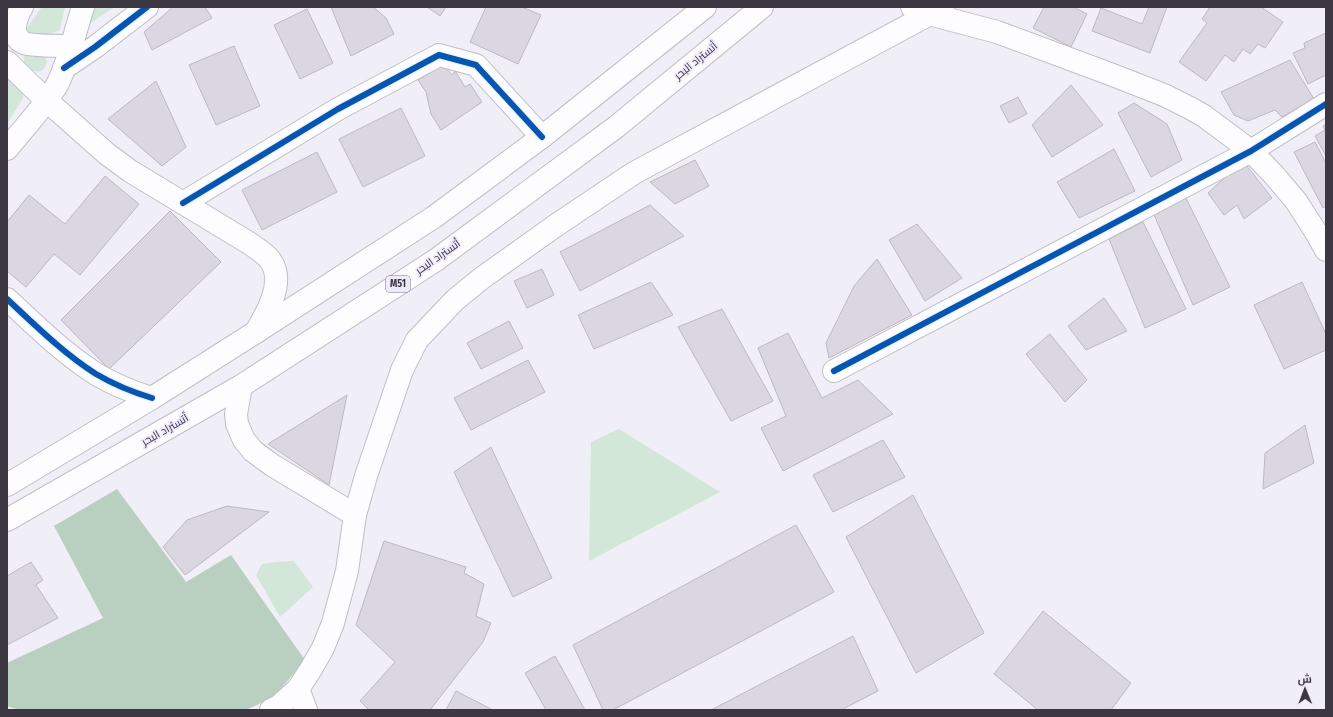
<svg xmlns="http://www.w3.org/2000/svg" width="1333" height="717" font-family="'Fira Sans Condensed',Cairo,sans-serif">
	<rect width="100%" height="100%" fill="#f0eef7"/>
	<g fill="#d2e7d8">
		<path d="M 42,7 L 65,7 L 60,30 C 48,36 38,35 24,32 Z"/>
		<path d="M 88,7 L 115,7 L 81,29 Z"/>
		<path d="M 26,54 L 45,55 L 47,62 C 42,77 33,72 24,64 L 24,57 Z"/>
		<path d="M 7,68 L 24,85 L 23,98 L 7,124 Z"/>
		<path d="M 619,429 L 720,492 L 589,561 L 591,442 Z"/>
		<path d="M 294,561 L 313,587 L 280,617 L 256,575 L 262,564 L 276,562 Z"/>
	</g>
	<path fill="#b9cfbf" d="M 117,489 L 186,582 L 231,555 L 305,660 L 274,697 L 246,710 L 19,710 L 7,706 L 7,663 L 103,618 L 54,526 Z"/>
	<g fill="#dad7e0" stroke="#bcb9c2">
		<path d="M 173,7 L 205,7 L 212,18 L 152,50 L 144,32 Z"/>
		<path d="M 331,7 L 373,7 L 386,18 L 394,34 L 351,56 Z"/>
		<path d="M 427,7 L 446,7 L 440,16 Z"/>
		<path d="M 486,7 L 522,7 L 541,15 L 518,64 L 470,42 Z"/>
		<path d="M 1044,7 L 1073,7 L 1087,14 L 1071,47 L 1033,28 Z"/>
		<path d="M 1149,7 L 1167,7 L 1150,53 L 1092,31 L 1101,8 L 1142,24 Z"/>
		<path d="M 1210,7 L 1261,7 L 1283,22 L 1265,48 L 1258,44 L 1250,54 L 1243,49 L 1234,62 L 1225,55 L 1206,81 L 1179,62 L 1207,23 L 1202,19 Z"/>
		<path d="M 307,9 L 333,63 L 300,79 L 274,25 Z"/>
		<path d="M 1326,33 L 1326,75 L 1308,84 L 1293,53 L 1305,48 L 1304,43 Z"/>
		<path d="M 234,46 L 260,106 L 216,125 L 189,65 Z"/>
		<path d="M 1290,60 L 1314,99 L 1282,117 L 1275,110 L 1248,121 L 1234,115 L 1221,92 Z"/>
		<path d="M 443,65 L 452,75 L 455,71 L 465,87 L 470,84 L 482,102 L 441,130 L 431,114 L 426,92 L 418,80 Z"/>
		<path d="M 156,81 L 186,147 L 162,166 L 108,119 Z"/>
		<path d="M 1071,85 L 1103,125 L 1052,157 L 1032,125 Z"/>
		<path d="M 1018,97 L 1027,114 L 1009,123 L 1000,106 Z"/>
		<path d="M 1134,103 L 1167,124 L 1182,160 L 1151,177 L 1118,113 Z"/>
		<path d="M 401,108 L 425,156 L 363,187 L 339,139 Z"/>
		<path d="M 1326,124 L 1326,156 L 1315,136 L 1325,130 L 1323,126 Z"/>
		<path d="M 1315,142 L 1326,163 L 1326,206 L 1323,208 L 1294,152 Z"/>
		<path d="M 1114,149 L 1135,191 L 1079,218 L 1057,182 Z"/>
		<path d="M 317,152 L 337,192 L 262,230 L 242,190 Z"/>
		<path d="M 695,160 L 709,186 L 675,204 L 650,182 Z"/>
		<path d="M 1243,161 L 1272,198 L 1244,219 L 1237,205 L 1224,215 L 1208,193 Z"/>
		<path d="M 105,176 L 139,204 L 80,275 L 54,254 L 26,287 L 7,271 L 7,222 L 29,195 L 65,224 Z"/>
		<path d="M 1183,192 L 1230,287 L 1193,305 L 1152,210 Z"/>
		<path d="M 650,205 L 684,236 L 580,291 L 560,252 Z"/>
		<path d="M 170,211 L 221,262 L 109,369 L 61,320 Z"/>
		<path d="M 1143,222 L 1186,309 L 1145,328 L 1109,239 Z"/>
		<path d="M 917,224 L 962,278 L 925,301 L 889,240 Z"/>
		<path d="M 877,259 L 912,315 L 829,358 L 826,343 L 854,286 Z"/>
		<path d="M 542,269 L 554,295 L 527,308 L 514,281 Z"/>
		<path d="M 651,282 L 673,315 L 594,349 L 578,315 Z"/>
		<path d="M 1302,282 L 1326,334 L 1326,350 L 1284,369 L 1254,305 Z"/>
		<path d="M 1104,298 L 1127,331 L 1086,350 L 1068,326 Z"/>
		<path d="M 722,309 L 773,401 L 731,421 L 678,327 Z"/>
		<path d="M 509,321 L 523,348 L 481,369 L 467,343 Z"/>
		<path d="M 788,333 L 822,398 L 858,380 L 893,414 L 783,471 L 761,428 L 786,416 L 758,348 Z"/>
		<path d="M 1050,334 L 1087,380 L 1065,402 L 1026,354 Z"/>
		<path d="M 528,360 L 545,392 L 471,430 L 454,398 Z"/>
		<path d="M 347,395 L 329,485 L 268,444 Z"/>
		<path d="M 1305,425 L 1314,463 L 1263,489 L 1265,453 Z"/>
		<path d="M 883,440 L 905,477 L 833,512 L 813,475 Z"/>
		<path d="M 491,447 L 552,578 L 513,597 L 454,472 Z"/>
		<path d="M 913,495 L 984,633 L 916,673 L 846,537 Z"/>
		<path d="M 227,506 L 269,512 L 185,575 L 163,547 L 187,520 Z"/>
		<path d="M 796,525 L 834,592 L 613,710 L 603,710 L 573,645 Z"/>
		<path d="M 384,541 L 466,567 L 464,573 L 484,584 L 476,616 L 491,623 L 483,642 L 430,710 L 369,710 L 360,701 L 395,662 L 356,625 Z"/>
		<path d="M 31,562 L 43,580 L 36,585 L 58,618 L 7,645 L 7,576 Z"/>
		<path d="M 1043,611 L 1131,683 L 1111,710 L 1038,710 L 994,674 Z"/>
		<path d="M 853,636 L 878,691 L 841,710 L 711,710 Z"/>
		<path d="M 555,656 L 585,710 L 546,710 L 525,673 Z"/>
		<path d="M 456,691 L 491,709 L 491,710 L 446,710 Z"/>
	</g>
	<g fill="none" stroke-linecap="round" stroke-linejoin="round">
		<defs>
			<g id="minor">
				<path d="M 929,14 L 997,32 L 1110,74 L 1164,95 L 1190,108 L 1204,116 L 1251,151 L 1274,175 L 1296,201 L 1314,229 L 1326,250"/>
				<path d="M 7,62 L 46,100 L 107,154 L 130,171 L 249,243 C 256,248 265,253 270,260 C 286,281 267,313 256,332"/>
				<path d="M 64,68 L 95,47 L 147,7"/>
				<path d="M 183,203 L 338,109 L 439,55 L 476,65 L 542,137"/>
				<path d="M 7,299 C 35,325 63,353 96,374 C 113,384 132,392 152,398"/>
				<path d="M 834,371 L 1251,151 L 1326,104"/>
				<path d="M 298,689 L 306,710"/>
			</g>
			<g id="major">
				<path d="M 22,7 C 16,17 9,37 24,43 C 32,46 61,46 71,46"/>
				<path d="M 7,149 C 23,129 46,105 58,83 C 69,61 75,31 83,7"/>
				<path d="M 271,710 L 279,706 L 298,689 L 311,669 L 323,648 L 333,623 L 347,571 L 355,515 L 366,476 L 402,370 L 417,340 L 455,300 L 482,278 L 555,226 L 634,173 L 943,7"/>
			</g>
			<g id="highway">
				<path d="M 912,7 L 929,14"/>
				<path d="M 241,386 L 236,414 L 237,424 L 244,440 L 253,451 L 272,465 L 355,515"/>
				<path d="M 7,485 L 152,398 L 256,332 L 434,217 L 542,137 L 705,7"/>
				<path d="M 7,520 L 241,386 L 436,260 L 616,127 L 762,7"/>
			</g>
		</defs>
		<use href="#minor" stroke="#c0bec7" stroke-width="24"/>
		<use href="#major" stroke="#c0bec7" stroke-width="24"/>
		<use href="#highway" stroke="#c0bec7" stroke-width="24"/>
		<use href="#minor" stroke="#fdfcfe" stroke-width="22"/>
		<use href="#major" stroke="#fdfcfe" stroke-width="22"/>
		<use href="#highway" stroke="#fdfcfe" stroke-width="22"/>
		<defs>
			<g id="cycleway">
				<path d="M 64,68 L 95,47 L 147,7"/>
				<path d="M 183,203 L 338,109 L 439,55 L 476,65 L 542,137"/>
				<path d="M 7,299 C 35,325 63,353 96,374 C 113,384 132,392 152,398"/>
				<path d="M 834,371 L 1251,151 L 1326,104"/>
			</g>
		</defs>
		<use href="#cycleway" stroke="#efeafb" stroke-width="8"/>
		<use href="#cycleway" stroke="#0057b8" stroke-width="6"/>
	</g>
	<g text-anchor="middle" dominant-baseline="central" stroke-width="3.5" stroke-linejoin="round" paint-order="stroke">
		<rect fill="#efeafb" stroke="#716d7a" stroke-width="1" x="386" y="276" width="24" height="16" rx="3"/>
		<g font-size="10" font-weight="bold" fill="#3b3842">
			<text x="398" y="284">M51</text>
		</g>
		<g font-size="11" fill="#3b3842" stroke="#efeafb">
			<text transform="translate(696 61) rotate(-39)">أتستراد البحر</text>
			<text transform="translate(438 257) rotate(-35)">أتستراد البحر</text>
			<text transform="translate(165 430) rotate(-30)">أتستراد البحر</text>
		</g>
	</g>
	<rect width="1333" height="717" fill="none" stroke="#3b3842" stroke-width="16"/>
	<g transform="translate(1305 689) rotate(359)" stroke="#efeafb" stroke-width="3" paint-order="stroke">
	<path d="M0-3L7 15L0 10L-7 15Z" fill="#3b3842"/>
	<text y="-6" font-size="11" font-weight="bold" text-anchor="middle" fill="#3b3842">ش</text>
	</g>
</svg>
